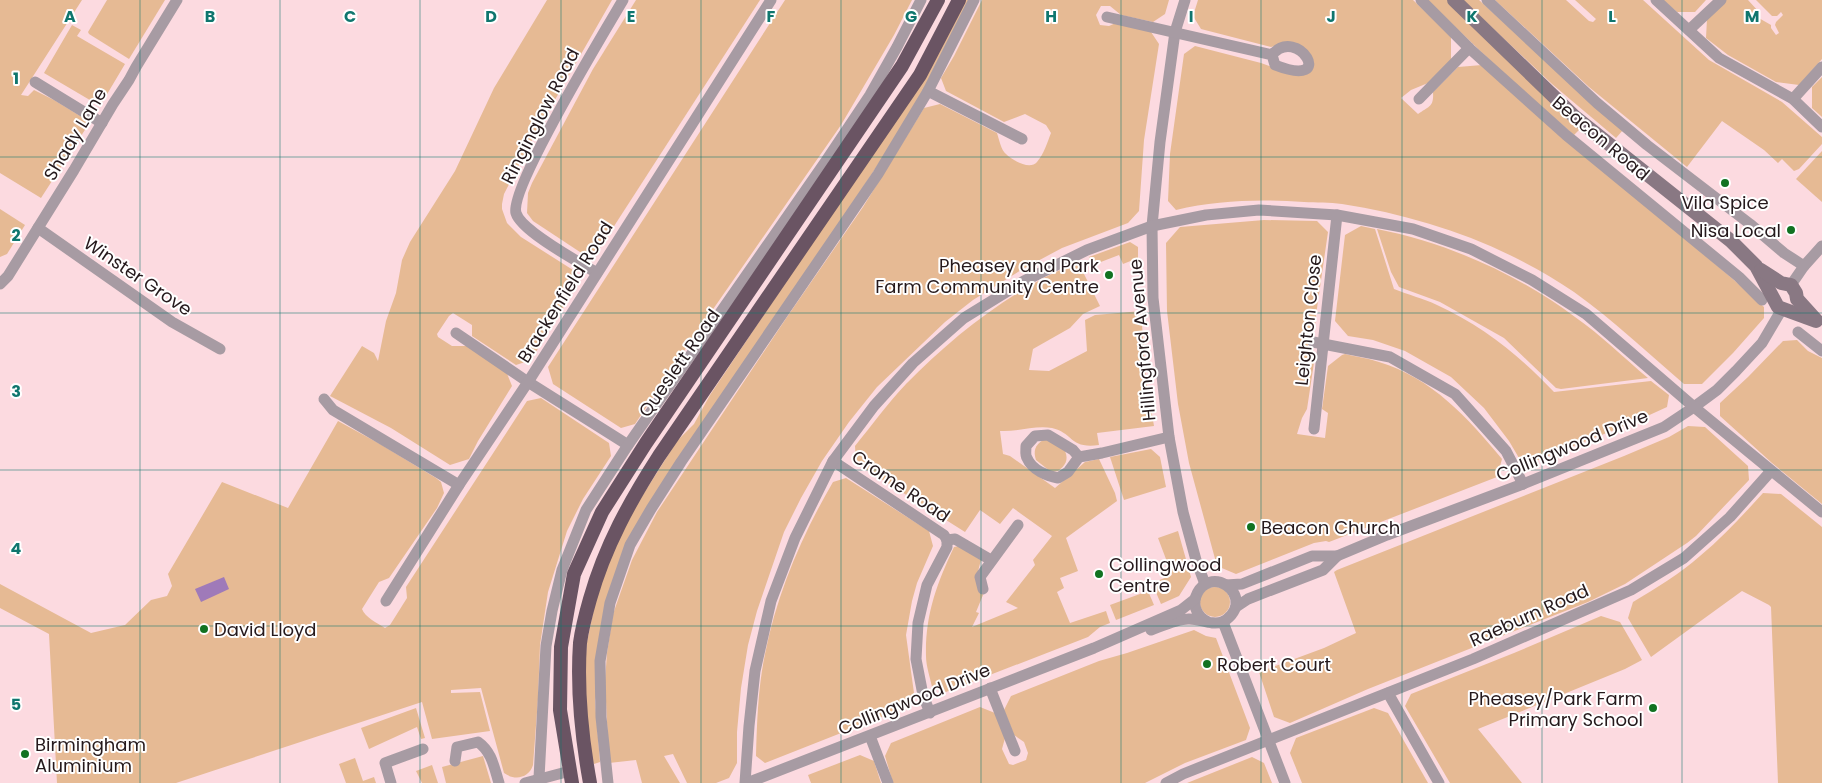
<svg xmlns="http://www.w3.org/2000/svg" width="1822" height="783" font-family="Poppins,sans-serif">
	<rect width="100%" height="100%" fill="#fcdae0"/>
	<g fill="#e6ba94">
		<path d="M 0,0 L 82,0 L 21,95 L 28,96 L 34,90 L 54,100 L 90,122 L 41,198 L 0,173 Z"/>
		<path d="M 107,0 L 165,0 L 129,59 L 89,34 L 88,32 Z"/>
		<path d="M 547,0 L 612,0 L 528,147 L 504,194 L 502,204 L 502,209 L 507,223 L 521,237 L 573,270 L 577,285 L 531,360 L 516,365 L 472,336 L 472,325 L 453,313 L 449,316 L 437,334 L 438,337 L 452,346 L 467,346 L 506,371 L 512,386 L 478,441 L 469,459 L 450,465 L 391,428 L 330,396 L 362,346 L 374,353 L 378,361 L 386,321 L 396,293 L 402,260 L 410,242 L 455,171 L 494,88 Z"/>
		<path d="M 636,0 L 760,0 L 598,251 L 586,256 L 533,221 L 527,213 L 528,193 L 532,183 L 593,69 Z"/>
		<path d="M 785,0 L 912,0 L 894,35 L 841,125 L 675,364 L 635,424 L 621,428 L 553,384 L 548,367 Z"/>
		<path d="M 965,0 L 970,0 L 952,37 L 902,128 L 626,547 L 595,701 L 600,762 L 594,764 L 589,755 L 583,690 L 587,642 L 600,580 L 625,523 L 677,441 L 694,424 L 710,395 L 896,118 Z"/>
		<path d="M 982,0 L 1169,0 L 1165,14 L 1153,22 L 1121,15 L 1110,6 L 1101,6 L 1096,15 L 1100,25 L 1109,26 L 1118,22 L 1151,32 L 1159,44 L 1144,140 L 1139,211 L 1128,223 L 1062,248 L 1021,270 L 973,300 L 945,322 L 877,387 L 849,422 L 822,461 L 801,498 L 784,532 L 757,611 L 748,645 L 741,688 L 737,732 L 737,763 L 729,778 L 716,783 L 687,783 L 673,754 L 664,756 L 680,783 L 642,783 L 636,760 L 609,763 L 605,681 L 607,653 L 613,614 L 632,560 L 657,512 L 787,317 L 863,207 L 924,108 L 940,104 L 997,133 C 999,139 1001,150 1006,154 C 1013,161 1030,170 1037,162 C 1044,154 1047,143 1051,133 L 1046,125 L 1025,114 L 1004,122 L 946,91 L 941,78 L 954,56 Z"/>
		<path d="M 1198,0 L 1413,0 L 1451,36 L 1451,63 L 1428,83 L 1411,90 L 1401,98 L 1418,114 C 1429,106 1434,107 1433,92 L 1458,67 L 1482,65 L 1748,292 L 1764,307 L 1764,318 L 1733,353 L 1702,384 L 1684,384 C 1648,353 1613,320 1574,292 C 1503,244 1425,217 1342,204 C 1330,202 1316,203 1304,202 C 1261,199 1218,200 1176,210 L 1168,201 L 1170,154 L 1184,54 L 1195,46 L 1261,63 L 1280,70 L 1312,64 L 1282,44 L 1271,47 L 1201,29 L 1193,16 Z"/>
		<path d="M 1427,0 L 1448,0 L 1583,126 L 1574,135 L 1517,86 Z"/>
		<path d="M 1463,0 L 1479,0 L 1623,130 L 1616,138 L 1552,84 Z"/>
		<path d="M 1495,0 L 1566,0 L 1589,21 L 1593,22 L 1596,19 L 1575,0 L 1643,0 L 1709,60 L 1782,102 L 1822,137 L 1822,144 L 1799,169 L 1794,171 L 1782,159 L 1778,163 L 1764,150 L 1722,121 L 1687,167 L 1589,87 Z"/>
		<path d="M 1663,0 L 1706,0 L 1695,12 L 1677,12 Z"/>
		<path d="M 1726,0 L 1748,0 L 1759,12 L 1757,17 L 1771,25 L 1771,28 L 1776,35 L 1779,33 L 1775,25 L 1776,22 L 1783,15 L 1781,12 L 1777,16 L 1772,16 L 1756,0 L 1822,0 L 1822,59 L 1799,85 L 1776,82 L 1728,55 L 1706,38 L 1707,19 Z"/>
		<path d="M 72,25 L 81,30 L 77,36 L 125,64 L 100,106 L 44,73 Z"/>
		<path d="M 1822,77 L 1822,117 L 1812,108 L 1812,87 Z"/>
		<path d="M 1822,151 L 1822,202 L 1796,179 Z"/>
		<path d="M 0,209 L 25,225 L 7,254 L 0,257 Z"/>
		<path d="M 1264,220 L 1317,221 L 1328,232 L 1316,315 C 1316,324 1315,327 1308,333 C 1307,343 1307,350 1315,356 L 1307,409 L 1302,418 L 1297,434 L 1325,438 L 1328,413 L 1322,409 L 1328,366 L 1342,355 L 1345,354 C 1357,357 1368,358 1379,362 C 1432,378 1468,418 1502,459 L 1497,477 L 1329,542 L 1326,541 L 1314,543 L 1236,574 L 1217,566 L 1189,463 L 1178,404 L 1167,311 L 1166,243 L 1180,227 Z"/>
		<path d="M 1361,226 L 1375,229 L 1394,289 C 1408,295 1423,298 1437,305 C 1483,326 1520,356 1554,392 L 1651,381 L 1669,395 L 1667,407 L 1632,423 L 1533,462 L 1519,458 L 1509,441 L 1484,408 L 1451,377 L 1405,351 L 1373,340 L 1348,336 L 1335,321 L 1345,235 Z"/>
		<path d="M 1377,229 C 1448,243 1517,274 1575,317 C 1601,335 1624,358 1648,378 L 1561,389 L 1556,388 L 1504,338 L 1440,302 L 1399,287 L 1391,272 Z"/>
		<path d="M 1130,242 L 1138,247 L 1138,258 L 1123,264 L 1119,255 L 1093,265 L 1089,257 Z"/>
		<path d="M 1078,262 L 1100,306 L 1083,314 L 1070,328 L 1033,349 L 1029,370 L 1049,371 L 1087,351 L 1085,320 L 1095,315 L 1141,311 L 1146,379 L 1154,426 L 1097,433 L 1099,445 C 1069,449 1074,433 1052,428 C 1035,425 1017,432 1000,431 L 1003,454 L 1010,456 L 1055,488 L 1085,462 L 1099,459 L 1115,493 L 1117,501 L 1066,538 L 1078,571 L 1060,578 L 1064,588 L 1057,592 L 1070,623 L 1106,611 L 1110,623 L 1100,627 L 1088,637 L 946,692 L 932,687 C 930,677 926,666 926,656 C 925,615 937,583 954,547 L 959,546 L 981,560 L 977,575 L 983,595 L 976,612 L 979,613 L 972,627 L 1018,608 L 1006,602 L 1035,565 L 1033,560 L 1052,536 L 1013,508 L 1000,524 L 980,510 L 965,532 L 856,463 L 855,446 C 872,425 888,403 906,384 C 955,334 1014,288 1078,262 Z"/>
		<path d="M 1797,340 L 1808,351 L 1822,358 L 1822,504 L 1772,463 L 1720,416 L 1720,403 L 1748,377 L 1783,341 Z"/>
		<path d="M 541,398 L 609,443 L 611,456 L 583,499 L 567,531 L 548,592 L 540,645 L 538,699 L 533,765 C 529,778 515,781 504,773 L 481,688 L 451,690 L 451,693 L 480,692 L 490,731 L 432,739 L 422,702 L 176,783 L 57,783 L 49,634 L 0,608 L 0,584 L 91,633 L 125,625 L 151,600 L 167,596 L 172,586 L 168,574 L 222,482 L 288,508 L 338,421 L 380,444 L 436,478 L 441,482 L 444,493 L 437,508 L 389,578 L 379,582 L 362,609 C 365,617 377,623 385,628 L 390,625 L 407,598 L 406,587 L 527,401 Z"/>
		<path d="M 1688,426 L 1705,427 L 1748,466 L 1749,480 L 1696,536 L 1687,543 L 1625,584 L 1588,602 L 1368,689 L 1290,723 L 1274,717 L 1259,672 L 1324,648 L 1356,633 L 1334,572 L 1337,570 L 1624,456 L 1669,437 Z"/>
		<path d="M 1043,440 L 1048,440 L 1065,451 C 1069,460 1065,466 1058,471 L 1051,472 L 1036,460 C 1033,451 1035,445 1043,440 Z"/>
		<path d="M 1151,449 L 1160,457 L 1166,487 L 1124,500 L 1110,457 Z"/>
		<path d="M 846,478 L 929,531 L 933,546 L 917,583 L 912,601 L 906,635 L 914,693 L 907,707 L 765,763 L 756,756 C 757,722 758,687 765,654 C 777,593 802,535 833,482 Z"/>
		<path d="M 1763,493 L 1781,494 L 1822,527 L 1822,783 L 1778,783 L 1771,607 L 1769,605 L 1742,591 L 1651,657 L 1628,618 L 1633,602 C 1656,588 1680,574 1700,556 C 1723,537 1743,515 1763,493 Z"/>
		<path d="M 1178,531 L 1191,577 L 1179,596 L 1161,604 L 1152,583 L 1172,575 L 1158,538 Z"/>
		<circle cx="1215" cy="602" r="15"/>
		<path d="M 1148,591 L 1154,605 L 1116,620 L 1110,605 Z"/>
		<path d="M 1601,616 L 1620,622 L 1642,660 L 1625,669 L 1478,729 L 1522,783 L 1450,783 L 1405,706 L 1411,694 L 1514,653 Z"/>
		<path d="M 1194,630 L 1206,636 L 1216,638 L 1250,728 L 1246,740 L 1185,763 L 1145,783 L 893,783 L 885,756 L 891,743 L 980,707 L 995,713 L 1005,738 L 1002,749 L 1009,764 L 1013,765 L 1026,760 L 1028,753 L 1024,742 L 1014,735 L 1004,710 L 1011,696 L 1099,661 L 1127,653 Z"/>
		<path d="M 416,708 L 425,738 L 421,739 L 417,727 L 369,749 L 361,728 Z"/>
		<path d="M 1374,708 L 1388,713 L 1428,783 L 1302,783 L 1290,753 L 1296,738 Z"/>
		<path d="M 860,755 L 874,761 L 881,783 L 811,783 L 808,775 Z"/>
		<path d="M 483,756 L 491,783 L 446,783 L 442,767 Z"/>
		<path d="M 1252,757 L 1264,763 L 1272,783 L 1187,783 Z"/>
		<path d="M 355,758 L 363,781 L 374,777 L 376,783 L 346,783 L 339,764 Z"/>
		<path d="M 432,765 L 438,783 L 422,783 L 416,771 Z"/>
	</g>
	<path fill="#9f7ab9" d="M 224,577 L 229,589 L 201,602 L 195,589 Z"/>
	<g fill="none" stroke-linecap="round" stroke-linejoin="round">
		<g stroke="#a79ba3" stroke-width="11">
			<path d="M 1185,0 L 1175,32 L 1160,142 L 1152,226 L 1153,298 L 1169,437 L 1183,512 L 1196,560 L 1205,584"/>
			<path d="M 1421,0 L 1469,48 L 1566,135 L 1739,277 L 1762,300"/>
			<path d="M 1487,0 L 1597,103 L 1647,145 L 1750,224 L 1784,253 L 1804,266"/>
			<path d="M 1656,0 L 1719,58 L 1793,99 L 1822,127"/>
			<path d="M 1107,17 L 1272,55 C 1297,24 1339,90 1275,65 L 1272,55"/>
			<path d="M 1689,30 L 1721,0"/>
			<path d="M 35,82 L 102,123"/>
			<path d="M 928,91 L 1022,139"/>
			<path d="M 1419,99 L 1469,48"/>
			<path d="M 1793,99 L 1822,67"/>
			<path d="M 38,228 L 172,322 L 220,349"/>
			<path d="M 597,273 C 579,262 521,231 516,213 C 509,189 606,29 623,0"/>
			<path d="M 0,284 L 8,276 L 74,170 L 113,104 L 129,80 L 136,67 L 177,0"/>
			<path d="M 1791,285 L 1804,266 L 1822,246"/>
			<path d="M 1798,332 L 1822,351"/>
			<path d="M 456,333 L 528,382 L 628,445"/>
			<path d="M 1313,342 L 1390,357 L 1455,394 L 1506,451 L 1523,484"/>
			<path d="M 324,399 L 333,410 L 459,485"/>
			<path d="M 1314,429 L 1337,215"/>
			<path d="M 1079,457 L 1073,450 L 1048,435 L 1035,436 L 1026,446 C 1026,450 1025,455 1027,458 C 1032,470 1047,476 1058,478 L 1068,472 L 1079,457 L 1102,453 L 1169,437"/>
			<path d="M 833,461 L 944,535 L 947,540"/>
			<path d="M 947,540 L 955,539 L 991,560"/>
			<path d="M 1226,585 L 1242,584 L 1312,556 L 1337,556"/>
			<path d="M 983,589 L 980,577 L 1018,525"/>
			<path d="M 386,601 L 459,485 L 528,382 L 771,0"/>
			<path d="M 1236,607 L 1248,599 L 1323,570 L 1337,556 L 1387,535 L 1523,484 L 1664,427 L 1694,407 L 1717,390 L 1736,371 L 1762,343 L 1782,309"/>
			<path d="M 1223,622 L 1285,783"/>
			<path d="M 1151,630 C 1162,626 1177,619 1188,619 C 1199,618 1211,626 1222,622 C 1229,619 1235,612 1236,605 C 1237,597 1233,590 1226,585 C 1202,570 1180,608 1208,622"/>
			<path d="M 990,688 L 1015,751"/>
			<path d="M 1388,693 L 1439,783"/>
			<path d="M 930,713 L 923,695 L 916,659 L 918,623 L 927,585 L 947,547 L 947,540"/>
			<path d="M 870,736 L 888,783"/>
			<path d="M 455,761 L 457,747 L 478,742 C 492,752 494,767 499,783"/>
			<path d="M 539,778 L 546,646 L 552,611 L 562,570 L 586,510 L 628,445 L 826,161 L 870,95 L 897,47 L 921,0"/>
			<path d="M 391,783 L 385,763 L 423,749"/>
			<path d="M 525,783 L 570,771"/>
			<path d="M 608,783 L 601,717 L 600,661 L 610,603 L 630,545 L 651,509 L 681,462 L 878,174 L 928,91 L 974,0"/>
			<path d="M 745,783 L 749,726 L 755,671 L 771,601 L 795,538 L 833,461 L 874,406 L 913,363 L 964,318 L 1024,281 L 1087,250 L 1152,226 L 1206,215 L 1259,210 L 1337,215 L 1413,229 L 1471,249 L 1532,280 L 1586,314 L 1694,407 L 1822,512"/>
			<path d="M 747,783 L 1094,648 L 1181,610 L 1195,599"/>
			<path d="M 1166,783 L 1183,774 L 1473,659 L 1631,590 L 1684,558 L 1730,517 L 1771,471"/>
		</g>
		<g stroke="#897883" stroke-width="14">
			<path d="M 1454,0 L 1575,117 L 1731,241 L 1756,266 L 1778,307 L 1816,321"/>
			<path d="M 1761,270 L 1781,283 L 1791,285 L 1796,293 L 1797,299 L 1816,320"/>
		</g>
		<g stroke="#6a5463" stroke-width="14">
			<path d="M 572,783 L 560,710 L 561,647 L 574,574 L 602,512 L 646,443 L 902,66 L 938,0"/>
			<path d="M 590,783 C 582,739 577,687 580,643 C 582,628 586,613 590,599 C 605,546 630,501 659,456 L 920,75 L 959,0"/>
		</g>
	</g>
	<path fill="none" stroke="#0f766e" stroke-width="1" stroke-opacity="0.55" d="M 140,0 L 140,783M 280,0 L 280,783M 420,0 L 420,783M 561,0 L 561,783M 701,0 L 701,783M 841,0 L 841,783M 981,0 L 981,783M 1121,0 L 1121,783M 1261,0 L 1261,783M 1402,0 L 1402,783M 1542,0 L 1542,783M 1682,0 L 1682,783M 0,157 L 1822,157M 0,313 L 1822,313M 0,470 L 1822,470M 0,626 L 1822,626"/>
	<g fill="#117221" stroke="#fff" stroke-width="2">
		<circle cx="1725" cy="183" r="5"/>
		<circle cx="1791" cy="230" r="5"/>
		<circle cx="1109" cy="275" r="5"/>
		<circle cx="1251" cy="527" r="5"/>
		<circle cx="1099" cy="574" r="5"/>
		<circle cx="204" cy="629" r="5"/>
		<circle cx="1207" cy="664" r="5"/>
		<circle cx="1653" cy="708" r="5"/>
		<circle cx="25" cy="754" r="5"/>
	</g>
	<g text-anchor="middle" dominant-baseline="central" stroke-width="4" stroke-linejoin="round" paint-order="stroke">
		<g font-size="18" fill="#25191c" stroke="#fff">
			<text transform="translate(540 116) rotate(-63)">Ringinglow Road</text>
			<text transform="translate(75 134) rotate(-59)">Shady Lane</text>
			<text transform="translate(1601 138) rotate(40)">Beacon Road</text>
			<text transform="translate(138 276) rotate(34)">Winster Grove</text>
			<text transform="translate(565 292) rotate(-58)">Brackenfield Road</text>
			<text transform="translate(1308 320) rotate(-84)">Leighton Close</text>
			<text transform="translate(1142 340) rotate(-95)">Hillingford Avenue</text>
			<text transform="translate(679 363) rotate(-55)">Queslett Road</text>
			<text transform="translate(1572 445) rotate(-22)">Collingwood Drive</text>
			<text transform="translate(901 486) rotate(34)">Crome Road</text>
			<text transform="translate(1529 615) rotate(-24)">Raeburn Road</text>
			<text transform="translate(914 699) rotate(-22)">Collingwood Drive</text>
		</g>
		<g font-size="18" fill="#25191c" stroke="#fff" text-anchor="start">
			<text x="1725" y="202" text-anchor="middle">Vila Spice</text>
			<text x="1781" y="230" text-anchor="end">Nisa Local</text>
			<text x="1099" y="265" text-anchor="end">Pheasey and Park<tspan x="1099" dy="21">Farm Community Centre</tspan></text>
			<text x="1261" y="527">Beacon Church</text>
			<text x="1109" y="564">Collingwood<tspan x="1109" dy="21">Centre</tspan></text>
			<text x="214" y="629">David Lloyd</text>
			<text x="1217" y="664">Robert Court</text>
			<text x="1643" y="698" text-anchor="end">Pheasey/Park Farm<tspan x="1643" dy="21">Primary School</tspan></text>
			<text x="35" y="744">Birmingham<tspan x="35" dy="21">Aluminium</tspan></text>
		</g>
	</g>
	<g font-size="16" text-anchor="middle" font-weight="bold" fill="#0f766e" stroke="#fff" stroke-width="4" stroke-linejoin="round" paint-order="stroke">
		<text x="70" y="22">A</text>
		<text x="210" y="22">B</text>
		<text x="350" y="22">C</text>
		<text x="491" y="22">D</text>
		<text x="631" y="22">E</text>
		<text x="771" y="22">F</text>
		<text x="911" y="22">G</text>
		<text x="1051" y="22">H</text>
		<text x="1191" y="22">I</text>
		<text x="1331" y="22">J</text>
		<text x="1472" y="22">K</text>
		<text x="1612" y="22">L</text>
		<text x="1752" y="22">M</text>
		<text x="16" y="84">1</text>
		<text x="16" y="241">2</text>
		<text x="16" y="397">3</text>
		<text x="16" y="554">4</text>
		<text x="16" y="710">5</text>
	</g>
</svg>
